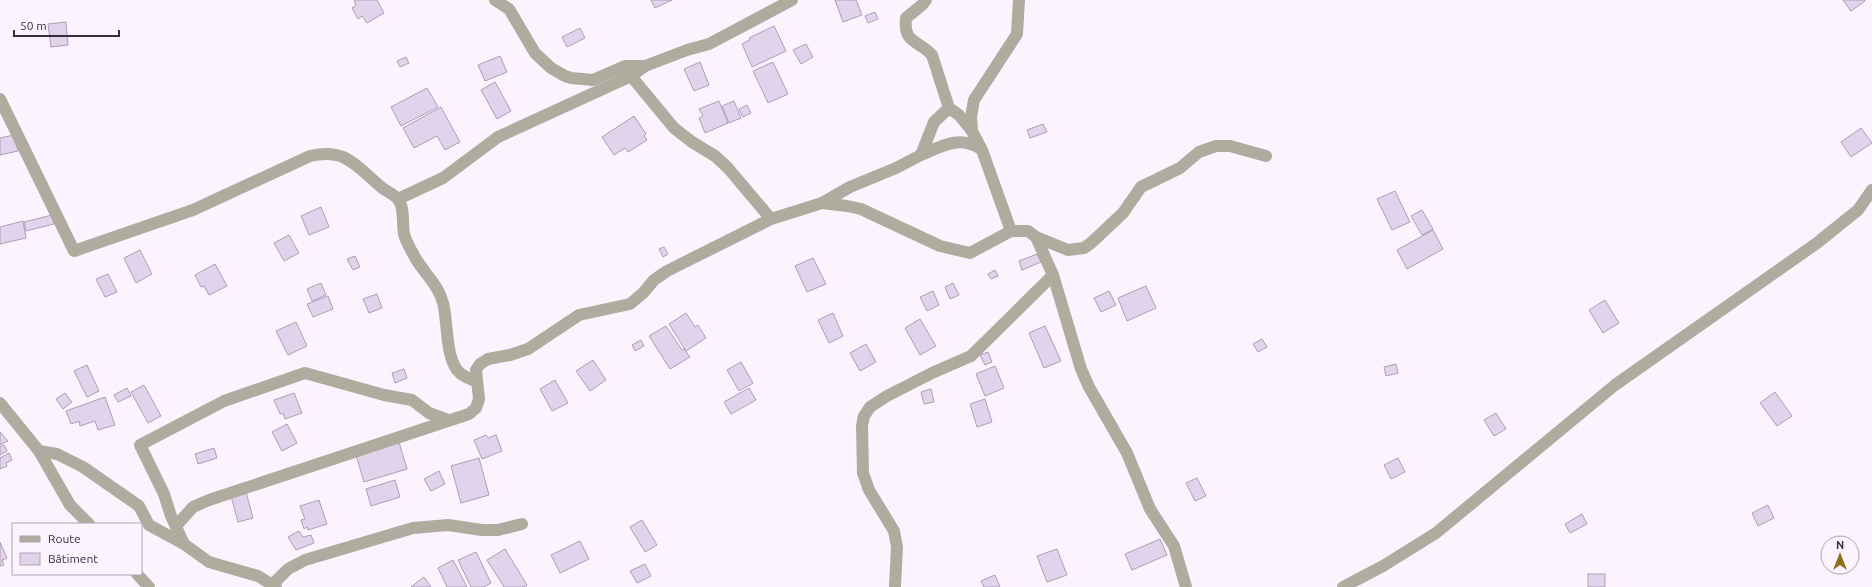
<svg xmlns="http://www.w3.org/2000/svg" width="1872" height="587" font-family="Ubuntu,sans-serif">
	<rect width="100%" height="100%" fill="#fbf4fe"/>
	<g fill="#e3d2eb" stroke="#ad9db5">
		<path d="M 355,0 L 377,0 L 384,13 L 367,23 L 362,16 L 358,19 L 352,8 L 356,5 L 354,1 Z"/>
		<path d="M 651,0 L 672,0 L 655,8 Z"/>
		<path d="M 835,0 L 856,0 L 862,15 L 843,22 Z"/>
		<path d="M 1843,0 L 1865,0 L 1865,1 L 1851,11 Z"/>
		<path d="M 875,12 L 878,19 L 868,23 L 865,16 Z"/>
		<path d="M 66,22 L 68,45 L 51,47 L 48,24 Z"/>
		<path d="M 774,26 L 786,51 L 752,67 L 742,44 L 750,40 L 749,38 Z"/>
		<path d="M 580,28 L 585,38 L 567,47 L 562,37 Z"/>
		<path d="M 806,44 L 813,57 L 801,64 L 793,50 Z"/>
		<path d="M 500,56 L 507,72 L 485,81 L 478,65 Z"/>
		<path d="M 406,57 L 409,63 L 400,67 L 397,61 Z"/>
		<path d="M 700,62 L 709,85 L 694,91 L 684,69 Z"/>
		<path d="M 773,62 L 788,94 L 768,103 L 753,71 Z"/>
		<path d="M 495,82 L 511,111 L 497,119 L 481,90 Z"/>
		<path d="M 427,88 L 438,107 L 401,126 L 391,107 Z"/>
		<path d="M 719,101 L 728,123 L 705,133 L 699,118 L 703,116 L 699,109 Z"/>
		<path d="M 734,101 L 741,118 L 729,123 L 722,106 Z"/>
		<path d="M 747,105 L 751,113 L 743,117 L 739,109 Z"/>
		<path d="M 441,107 L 460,142 L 445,150 L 437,136 L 414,148 L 403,128 Z"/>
		<path d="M 634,116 L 646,134 L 644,136 L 647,140 L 628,152 L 625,148 L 614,155 L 602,137 Z"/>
		<path d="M 1043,124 L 1047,132 L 1030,138 L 1027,130 Z"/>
		<path d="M 1861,128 L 1872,143 L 1851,157 L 1841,142 Z"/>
		<path d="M 14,135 L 18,151 L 0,155 L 0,138 Z"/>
		<path d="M 1395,191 L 1410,222 L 1392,230 L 1377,199 Z"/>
		<path d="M 321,207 L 329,227 L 309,235 L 301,216 Z"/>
		<path d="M 1422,210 L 1433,229 L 1422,235 L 1411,216 Z"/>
		<path d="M 52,215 L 54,224 L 26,231 L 24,222 Z"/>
		<path d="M 23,221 L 26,238 L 0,244 L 0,227 Z"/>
		<path d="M 1433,230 L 1443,249 L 1407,269 L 1397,250 Z"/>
		<path d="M 289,235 L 299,253 L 284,261 L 274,243 Z"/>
		<path d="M 664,247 L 668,254 L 663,257 L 659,249 Z"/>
		<path d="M 140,250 L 152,274 L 136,283 L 124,258 Z"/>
		<path d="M 1037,254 L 1041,262 L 1022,270 L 1019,261 Z"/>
		<path d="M 355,256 L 360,267 L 353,270 L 347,259 Z"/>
		<path d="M 813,258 L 826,284 L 807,292 L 795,266 Z"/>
		<path d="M 215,264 L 227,286 L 209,295 L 204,286 L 201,287 L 195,275 Z"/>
		<path d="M 995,270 L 998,276 L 991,279 L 988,274 Z"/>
		<path d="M 108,274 L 117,292 L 105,297 L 96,279 Z"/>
		<path d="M 321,283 L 326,295 L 312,301 L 307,289 Z"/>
		<path d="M 953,283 L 959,295 L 950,299 L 945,287 Z"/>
		<path d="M 1146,286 L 1156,308 L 1127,321 L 1118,298 Z"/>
		<path d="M 933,291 L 939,305 L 927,311 L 920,297 Z"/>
		<path d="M 1109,291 L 1116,305 L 1101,312 L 1094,298 Z"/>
		<path d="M 377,294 L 382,308 L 369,313 L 363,299 Z"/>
		<path d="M 328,296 L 333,309 L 313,317 L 307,304 Z"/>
		<path d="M 1605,300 L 1619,323 L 1603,333 L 1589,310 Z"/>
		<path d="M 686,313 L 695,327 L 698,325 L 706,338 L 686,351 L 669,324 Z"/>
		<path d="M 833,313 L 843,336 L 829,343 L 818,320 Z"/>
		<path d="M 920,319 L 936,346 L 920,355 L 905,328 Z"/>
		<path d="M 296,322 L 307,346 L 288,355 L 276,331 Z"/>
		<path d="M 666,326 L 682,350 L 684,349 L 690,357 L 670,369 L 649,336 Z"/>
		<path d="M 1045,326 L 1061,361 L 1044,368 L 1029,333 Z"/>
		<path d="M 1262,339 L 1267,347 L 1258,352 L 1253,344 Z"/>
		<path d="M 641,340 L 644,346 L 635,351 L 632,345 Z"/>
		<path d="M 866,344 L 876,362 L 860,371 L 850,353 Z"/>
		<path d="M 988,352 L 992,362 L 985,365 L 980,355 Z"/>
		<path d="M 593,360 L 606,380 L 590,391 L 576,371 Z"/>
		<path d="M 741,362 L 753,383 L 739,391 L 727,370 Z"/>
		<path d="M 1396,364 L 1398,373 L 1386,376 L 1384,367 Z"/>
		<path d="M 87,365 L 99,391 L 87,397 L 74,371 Z"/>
		<path d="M 995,366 L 1004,388 L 985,396 L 976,374 Z"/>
		<path d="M 404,369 L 407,378 L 395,383 L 392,373 Z"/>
		<path d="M 555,380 L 568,403 L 552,411 L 540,389 Z"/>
		<path d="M 144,385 L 161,416 L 148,423 L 131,392 Z"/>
		<path d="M 127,388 L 131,396 L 118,402 L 114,395 Z"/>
		<path d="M 749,388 L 756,400 L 731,414 L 724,402 Z"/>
		<path d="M 931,389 L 934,402 L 924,404 L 921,392 Z"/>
		<path d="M 1775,392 L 1792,416 L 1777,426 L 1760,403 Z"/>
		<path d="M 65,393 L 72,402 L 63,409 L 56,399 Z"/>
		<path d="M 294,393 L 302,413 L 285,419 L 283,413 L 280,414 L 274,400 Z"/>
		<path d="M 105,397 L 115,425 L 98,430 L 95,421 L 80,426 L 79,421 L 71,424 L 66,411 Z"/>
		<path d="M 985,399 L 992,422 L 977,427 L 970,404 Z"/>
		<path d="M 1496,413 L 1506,429 L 1494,436 L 1484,420 Z"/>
		<path d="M 287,424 L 297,443 L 282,451 L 272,432 Z"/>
		<path d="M 0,432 L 8,441 L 0,445 Z"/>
		<path d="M 486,435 L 488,438 L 496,435 L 502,451 L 482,459 L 474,440 Z"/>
		<path d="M 399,442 L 407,469 L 364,482 L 356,455 Z"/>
		<path d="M 4,445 L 7,451 L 0,455 L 0,447 Z"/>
		<path d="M 214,448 L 217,458 L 198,464 L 195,454 Z"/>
		<path d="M 9,453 L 12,460 L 6,463 L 7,466 L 0,469 L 0,458 Z"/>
		<path d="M 479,458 L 489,495 L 461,503 L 451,466 Z"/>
		<path d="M 1398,458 L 1405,472 L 1391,479 L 1384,465 Z"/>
		<path d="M 439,471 L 445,484 L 431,491 L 424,479 Z"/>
		<path d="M 1197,478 L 1206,496 L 1195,501 L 1186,483 Z"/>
		<path d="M 395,480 L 400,497 L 371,506 L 366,489 Z"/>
		<path d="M 246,492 L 253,518 L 238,522 L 231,496 Z"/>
		<path d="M 319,500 L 327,524 L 308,530 L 307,527 L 304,529 L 301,520 L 305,519 L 300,506 Z"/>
		<path d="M 1768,505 L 1774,518 L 1758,526 L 1752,513 Z"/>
		<path d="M 1582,514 L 1587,524 L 1570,533 L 1565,524 Z"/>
		<path d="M 642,520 L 657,545 L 645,552 L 630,527 Z"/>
		<path d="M 299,531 L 303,537 L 311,535 L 314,543 L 296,550 L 288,537 Z"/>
		<path d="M 1160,539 L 1167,555 L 1132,570 L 1125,554 Z"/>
		<path d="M 580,541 L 589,559 L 560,573 L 551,555 Z"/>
		<path d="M 0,542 L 7,558 L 2,560 L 4,565 L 0,566 Z"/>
		<path d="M 505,549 L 527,585 L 525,587 L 504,587 L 487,560 Z"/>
		<path d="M 1057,549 L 1067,575 L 1047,582 L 1037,556 Z"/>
		<path d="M 476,552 L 491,583 L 484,587 L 471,587 L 458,560 Z"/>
		<path d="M 453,560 L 467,587 L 447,587 L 438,568 Z"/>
		<path d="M 645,564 L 651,576 L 637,583 L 630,571 Z"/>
		<rect x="1588" y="574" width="17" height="13"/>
		<path d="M 995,575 L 1000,587 L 984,587 L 981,581 Z"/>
		<path d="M 424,577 L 431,587 L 411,587 Z"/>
	</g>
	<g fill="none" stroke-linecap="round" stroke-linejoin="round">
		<g stroke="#afab9f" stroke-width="12">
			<path d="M 495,0 L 509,9 L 535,53 L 551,68 L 565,76 L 571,78 L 593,80 L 625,66 L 645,66"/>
			<path d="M 926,0 L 923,4 L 906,18 C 903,44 919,40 932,55 L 949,108 L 959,115 L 972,131 L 982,150 L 1011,231"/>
			<path d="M 631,76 L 674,128 L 692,142 L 715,156 L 728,168 L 771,219"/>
			<path d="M 0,99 L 74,251 L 193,210 L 310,156 C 346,148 355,165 380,186 C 385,191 394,194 398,199 C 405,208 402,224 404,234 C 406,242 412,252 416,259 C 425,274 439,286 443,303 C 448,320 445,361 460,373 C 465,377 470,379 476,381"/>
			<path d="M 972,131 L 971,117 L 974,100 L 1017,34 L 1019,0"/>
			<path d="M 921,155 C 942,146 960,135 981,149"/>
			<path d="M 398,199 L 443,178 L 498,137 L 631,76 L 645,66 L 687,50 L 709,44 L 792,0"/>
			<path d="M 822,203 L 850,187 L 896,168 L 921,155 L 934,122 L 949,108"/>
			<path d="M 1036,237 L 1068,250 L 1084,248 L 1091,243 L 1123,213 L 1141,187 L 1180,168 L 1199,152 L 1216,146 L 1230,146 L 1266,156"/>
			<path d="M 0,403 L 39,451 L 70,505 L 89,524"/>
			<path d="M 39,451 L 57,454 L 83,467 L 139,506 L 149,525 L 184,544 L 209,562 L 258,576 L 276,587"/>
			<path d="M 176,526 L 193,507 L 209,500 L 469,414 L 476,408 L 479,399 L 476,370 L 480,364 L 488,359 L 510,355 L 528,349 L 579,315 L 630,304 L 643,293 L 654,280 L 667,271 L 771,219 L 822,203 L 847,206 L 861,209 L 940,246 L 970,253 L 1011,231 L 1028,231 L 1036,237 L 1053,275 L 1081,369 L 1089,387 L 1127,453 L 1150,509 L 1174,546 L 1186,587"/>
			<path d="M 184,544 L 171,516 L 164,494 L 140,445 L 224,401 L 305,373 L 384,395 L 412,400 L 429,413 L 448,420"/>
			<path d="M 137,574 L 149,587"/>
			<path d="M 273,584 L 288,569 L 305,560 L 413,528 L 448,525 L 482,530 L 498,530 L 522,524"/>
			<path d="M 895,587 L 897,547 L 894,531 L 869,490 L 863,473 L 862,426 L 864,416 L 870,407 L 887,396 L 932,373 L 971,356 L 1053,275"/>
			<path d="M 1343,587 L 1383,566 L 1436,533 L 1615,385 L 1817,243 L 1858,210 L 1872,190"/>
		</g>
	</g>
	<rect x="12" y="523" width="130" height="52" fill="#fbf4fe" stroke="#aca5af"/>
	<rect x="20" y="536" width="20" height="6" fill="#afab9f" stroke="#aca5af"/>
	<text x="48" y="543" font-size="12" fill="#352e38">Route</text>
	<rect x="20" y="553" width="20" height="12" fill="#e3d2eb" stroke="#aca5af"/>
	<text x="48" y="563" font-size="12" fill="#352e38">Bâtiment</text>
	<g transform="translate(1840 555)"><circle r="19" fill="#fbf4fe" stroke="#aca5af"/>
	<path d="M0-3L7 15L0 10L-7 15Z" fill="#8a7215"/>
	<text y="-6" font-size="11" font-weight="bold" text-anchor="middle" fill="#352e38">N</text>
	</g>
	<path d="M14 30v6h105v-6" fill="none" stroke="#352e38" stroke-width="2"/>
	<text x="20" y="30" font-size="12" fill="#352e38" stroke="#fbf4fe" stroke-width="3" paint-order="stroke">50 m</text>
</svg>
